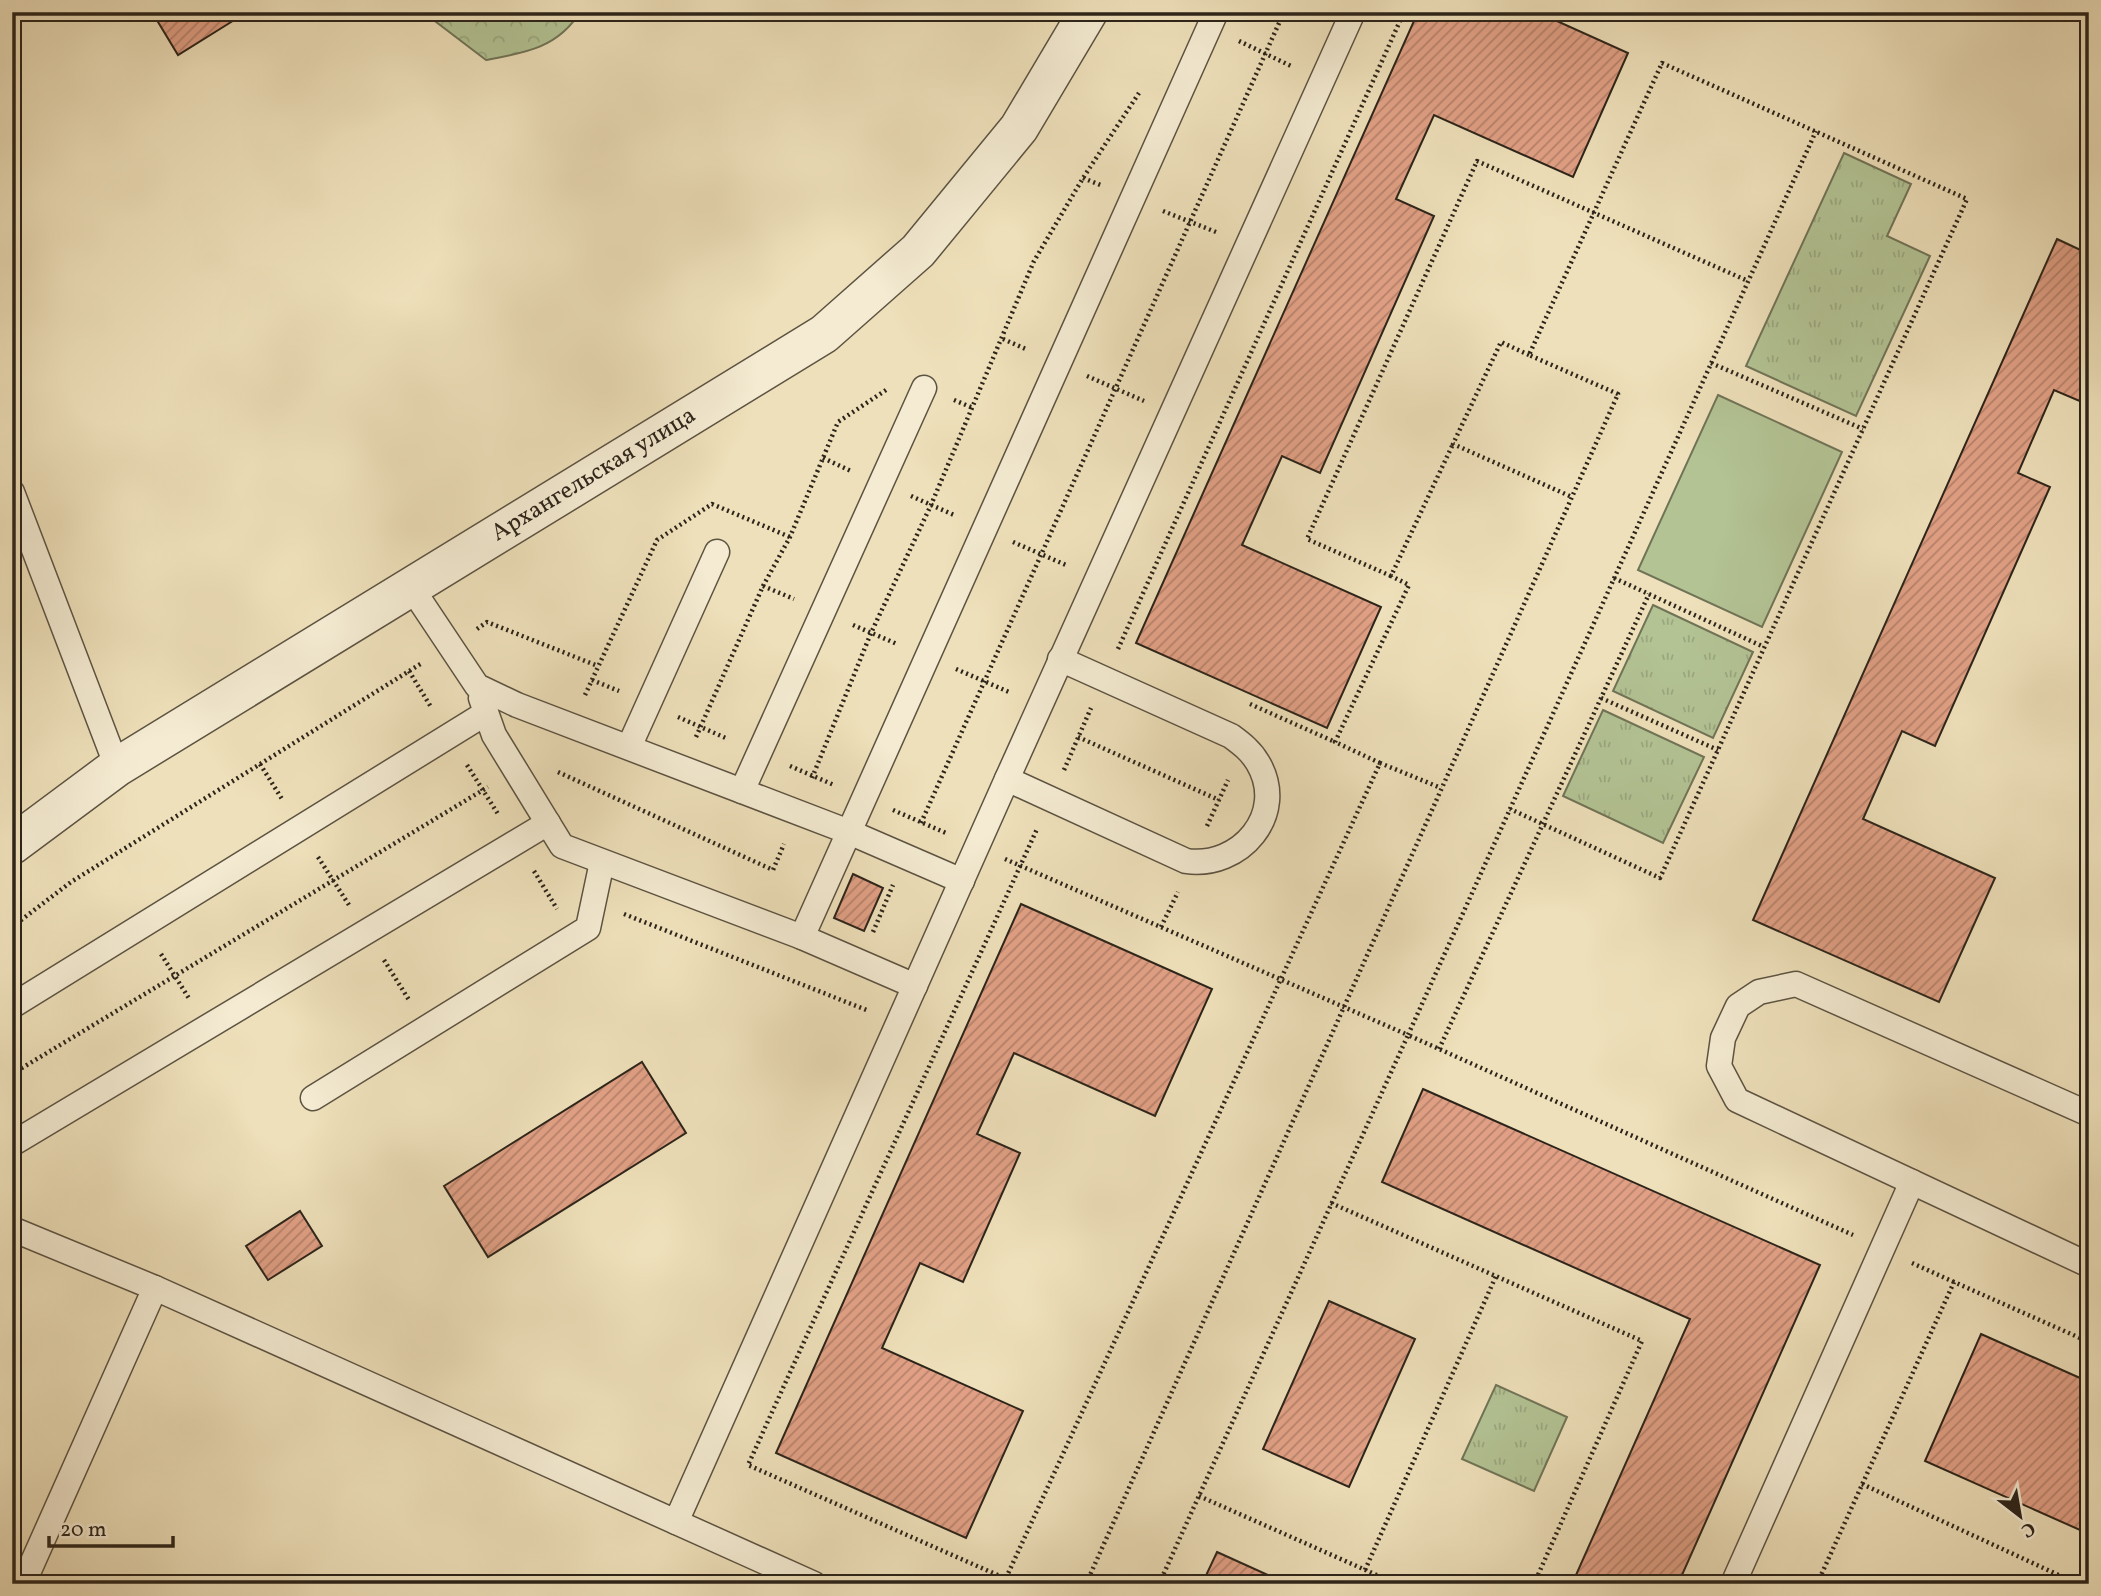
<svg xmlns="http://www.w3.org/2000/svg" width="2101" height="1596" font-family="Vollkorn,serif">
	<defs>
		<pattern id="grass-tufts" width="24" height="20" patternUnits="userSpaceOnUse" patternTransform="scale(1.75)"><rect width="24" height="20" fill="#b3c394"/><path d="M3 7l-1-3M5 7V3M7 7l1-3M15 17l-1-3M17 17v-4M19 17l1-3" fill="none" stroke="#9aa77f"/></pattern>
		<pattern id="forest-crowns" width="20" height="18" patternUnits="userSpaceOnUse" patternTransform="scale(1.75)"><rect width="20" height="18" fill="#b3c394"/><path d="M2 6a3 3 0 1 1 6 0M12 15a3 3 0 1 1 6 0" fill="none" stroke="#9aa77f"/></pattern>
		<pattern id="building-hatch" width="6" height="6" patternUnits="userSpaceOnUse" patternTransform="scale(1.75)"><rect width="6" height="6" fill="#e1a085"/><path d="M-1 1l2-2M0 6l6-6M5 7l2-2" fill="none" stroke="#b7826c"/></pattern>
	</defs>
	<rect width="100%" height="100%" fill="#eee0ba"/>
	<filter id="stains"><feTurbulence type="fractalNoise" baseFrequency=".00286" numOctaves="4"/><feColorMatrix values="0 0 0 0 .2 0 0 0 0 .09 0 0 0 0 .02 0 0 0 .5 -.17"/></filter>
	<radialGradient id="worn" r=".72"><stop offset=".6" stop-color="#630" stop-opacity="0"/><stop offset="1" stop-color="#630" stop-opacity=".3"/></radialGradient>
	<g fill="url(#grass-tufts)" stroke="#707457" stroke-width="2">
		<path d="M 1844,153 L 1911,184 L 1887,236 L 1930,256 L 1856,416 L 1746,366 Z"/>
		<path d="M 1653,605 L 1753,652 L 1713,738 L 1613,691 Z"/>
		<path d="M 1603,710 L 1704,757 L 1663,843 L 1563,796 Z"/>
		<path d="M 1496,1385 L 1567,1417 L 1534,1491 L 1462,1459 Z"/>
	</g>
	<path fill="url(#forest-crowns)" stroke="#707457" stroke-width="2" d="M 423,12 L 580,12 C 558,48 524,53 486,60 Z"/>
	<path fill="#b3c394" stroke="#707457" stroke-width="2" d="M 1718,395 L 1842,452 L 1762,627 L 1638,570 Z"/>
	<g fill="url(#building-hatch)" stroke="#2c241a" stroke-width="2">
		<path d="M 152,12 L 243,12 L 244,14 L 178,55 Z"/>
		<path d="M 1418,12 L 1537,12 L 1628,53 L 1573,177 L 1434,115 L 1396,199 L 1434,216 L 1320,473 L 1282,456 L 1242,545 L 1381,607 L 1327,728 L 1136,643 Z"/>
		<path d="M 2057,239 L 2089,254 L 2089,405 L 2054,390 L 2018,473 L 2050,487 L 1935,746 L 1902,731 L 1863,819 L 1995,878 L 1939,1002 L 1753,920 Z"/>
		<path d="M 853,874 L 883,888 L 864,931 L 834,918 Z"/>
		<path d="M 1021,904 L 1212,989 L 1155,1116 L 1014,1053 L 977,1134 L 1020,1153 L 963,1282 L 920,1263 L 882,1348 L 1023,1411 L 966,1538 L 776,1453 Z"/>
		<path d="M 642,1062 L 686,1133 L 488,1257 L 444,1186 Z"/>
		<path d="M 1423,1089 L 1820,1265 L 1678,1584 L 1572,1584 L 1690,1319 L 1382,1182 Z"/>
		<path d="M 300,1211 L 322,1246 L 268,1280 L 246,1246 Z"/>
		<path d="M 1329,1301 L 1415,1339 L 1349,1487 L 1263,1449 Z"/>
		<path d="M 1981,1334 L 2089,1382 L 2089,1534 L 1925,1461 Z"/>
		<path d="M 1217,1552 L 1288,1584 L 1202,1584 Z"/>
	</g>
	<g fill="none" stroke-linecap="round" stroke-linejoin="round">
		<defs>
			<g id="lane">
				<path d="M 12,492 L 117,767"/>
				<path d="M 411,587 L 477,686 L 517,705 L 849,832 L 962,881"/>
				<path d="M 481,698 L 494,735 L 562,846 L 802,937"/>
				<path d="M 629,747 L 717,552"/>
				<path d="M 1007,779 L 1186,861 C 1240,869 1288,814 1258,763 C 1251,751 1242,744 1231,736 L 1060,659"/>
				<path d="M 742,791 L 924,388"/>
				<path d="M 915,986 L 802,937 L 1216,12"/>
				<path d="M 12,1006 L 486,713"/>
				<path d="M 313,1098 L 588,928 L 602,862"/>
				<path d="M 2089,1114 L 1796,984 L 1759,992 L 1738,1006 L 1723,1038 L 1719,1066 L 1737,1100 L 2089,1265"/>
				<path d="M 12,1144 L 548,823"/>
				<path d="M 12,1229 L 155,1288 L 814,1584"/>
				<path d="M 676,1522 L 1007,779 L 1353,12"/>
				<path d="M 23,1584 L 155,1288"/>
				<path d="M 1733,1584 L 1912,1182"/>
			</g>
			<g id="street">
				<path id="s1" d="M 12,845 L 117,767 L 824,334 L 918,251 L 1019,128 L 1088,12"/>
			</g>
		</defs>
		<use href="#lane" stroke="#5c5342" stroke-width="27"/>
		<use href="#street" stroke="#5c5342" stroke-width="41"/>
		<g stroke="#2c241a" stroke-width="4.5" stroke-dasharray="2 3.5" stroke-linecap="butt">
			<path d="M 1239,41 L 1291,66"/>
			<path d="M 1083,178 L 1103,186"/>
			<path d="M 1163,211 L 1216,232"/>
			<path d="M 1003,339 L 1028,350"/>
			<path d="M 1529,355 L 1501,342 L 1453,444 L 1572,497"/>
			<path d="M 1711,363 L 1863,429"/>
			<path d="M 1087,376 L 1144,401"/>
			<path d="M 954,400 L 973,408"/>
			<path d="M 823,458 L 851,471"/>
			<path d="M 911,496 L 954,515"/>
			<path d="M 1013,542 L 1066,565"/>
			<path d="M 1391,576 L 1307,539 L 1477,161 L 1748,281"/>
			<path d="M 1614,578 L 1764,647"/>
			<path d="M 763,586 L 794,599"/>
			<path d="M 853,625 L 897,644"/>
			<path d="M 477,629 L 487,622 L 598,666"/>
			<path d="M 1118,649 L 1404,12"/>
			<path d="M 956,669 L 1009,692"/>
			<path d="M 409,671 L 431,707"/>
			<path d="M 592,680 L 619,691"/>
			<path d="M 585,695 L 657,540 L 712,504 L 790,537"/>
			<path d="M 1601,698 L 1718,750"/>
			<path d="M 1250,704 L 1335,742"/>
			<path d="M 678,717 L 728,739"/>
			<path d="M 696,737 L 763,586 L 790,537 L 838,422 L 886,390"/>
			<path d="M 1078,737 L 1219,800"/>
			<path d="M 1380,763 L 1335,742 L 1409,585 L 1391,576 L 1453,444"/>
			<path d="M 260,764 L 282,799"/>
			<path d="M 467,765 L 498,814"/>
			<path d="M 790,766 L 834,785"/>
			<path d="M 1064,770 L 1091,708"/>
			<path d="M 558,772 L 773,870 L 784,844"/>
			<path d="M 812,778 L 871,633 L 931,505 L 1034,261 L 1083,178 L 1139,93"/>
			<path d="M 893,810 L 946,833"/>
			<path d="M 921,823 L 1284,12"/>
			<path d="M 1207,826 L 1228,780"/>
			<path d="M 318,857 L 349,905"/>
			<path d="M 1005,859 L 1408,1035 L 1816,131"/>
			<path d="M 534,871 L 557,909"/>
			<path d="M 624,914 L 869,1011"/>
			<path d="M 12,927 L 71,882 L 422,663"/>
			<path d="M 1161,927 L 1178,892"/>
			<path d="M 873,932 L 893,885"/>
			<path d="M 161,954 L 190,1000"/>
			<path d="M 384,960 L 409,1000"/>
			<path d="M 1439,1049 L 1649,594"/>
			<path d="M 12,1074 L 488,787"/>
			<path d="M 1331,1203 L 1642,1341 L 1534,1584"/>
			<path d="M 1912,1263 L 1954,1282"/>
			<path d="M 1862,1484 L 2078,1584"/>
			<path d="M 1199,1496 L 1397,1584"/>
			<path d="M 1365,1570 L 1496,1276"/>
			<path d="M 1006,1578 L 1380,763 L 1441,788"/>
			<path d="M 1018,1584 L 748,1465 L 1037,829"/>
			<path d="M 1086,1584 L 1618,394 L 1529,355 L 1662,63 L 1967,199 L 1660,878 L 1510,809"/>
			<path d="M 1159,1584 L 1408,1035 L 1853,1235"/>
			<path d="M 1817,1584 L 1954,1282 L 2089,1342"/>
			<path d="M 2061,1584 L 2062,1577"/>
		</g>
		<use href="#lane" stroke="#f4ebd2" stroke-width="24"/>
		<use href="#street" stroke="#f4ebd2" stroke-width="38"/>
	</g>
	<g text-anchor="middle" dominant-baseline="central" stroke-width="5" stroke-linejoin="round" paint-order="stroke">
		<g font-size="24" fill="#2c241a" stroke="#f4ebd2">
			<text stroke="none"><textPath href="#s1" startOffset="690">Архангельская улица</textPath></text>
		</g>
	</g>
	<rect width="2101" height="1596" fill="none" stroke="#eee0ba" stroke-width="42"/>
	<rect x="14" y="14" width="2073" height="1568" fill="none" stroke="#2c241a" stroke-width="3.5"/>
	<rect x="21" y="21" width="2059" height="1554" fill="none" stroke="#2c241a" stroke-width="2"/>
	<g transform="translate(2020 1516) rotate(149)" stroke="#f4ebd2" stroke-width="5" paint-order="stroke">
	<path d="M0-5L12 26L0 18L-12 26Z" fill="#2c241a"/>
	<text y="-10" font-size="19" font-weight="bold" text-anchor="middle" fill="#2c241a">С</text>
	</g>
	<path d="M49 1536v10h124v-10" fill="none" stroke="#2c241a" stroke-width="3.5"/>
	<text x="60" y="1536" font-size="21" fill="#2c241a" stroke="#f4ebd2" stroke-width="5" paint-order="stroke">20 m</text>
	<rect width="100%" height="100%" filter="url(#stains)"/>
	<rect width="100%" height="100%" fill="url(#worn)"/>
</svg>
